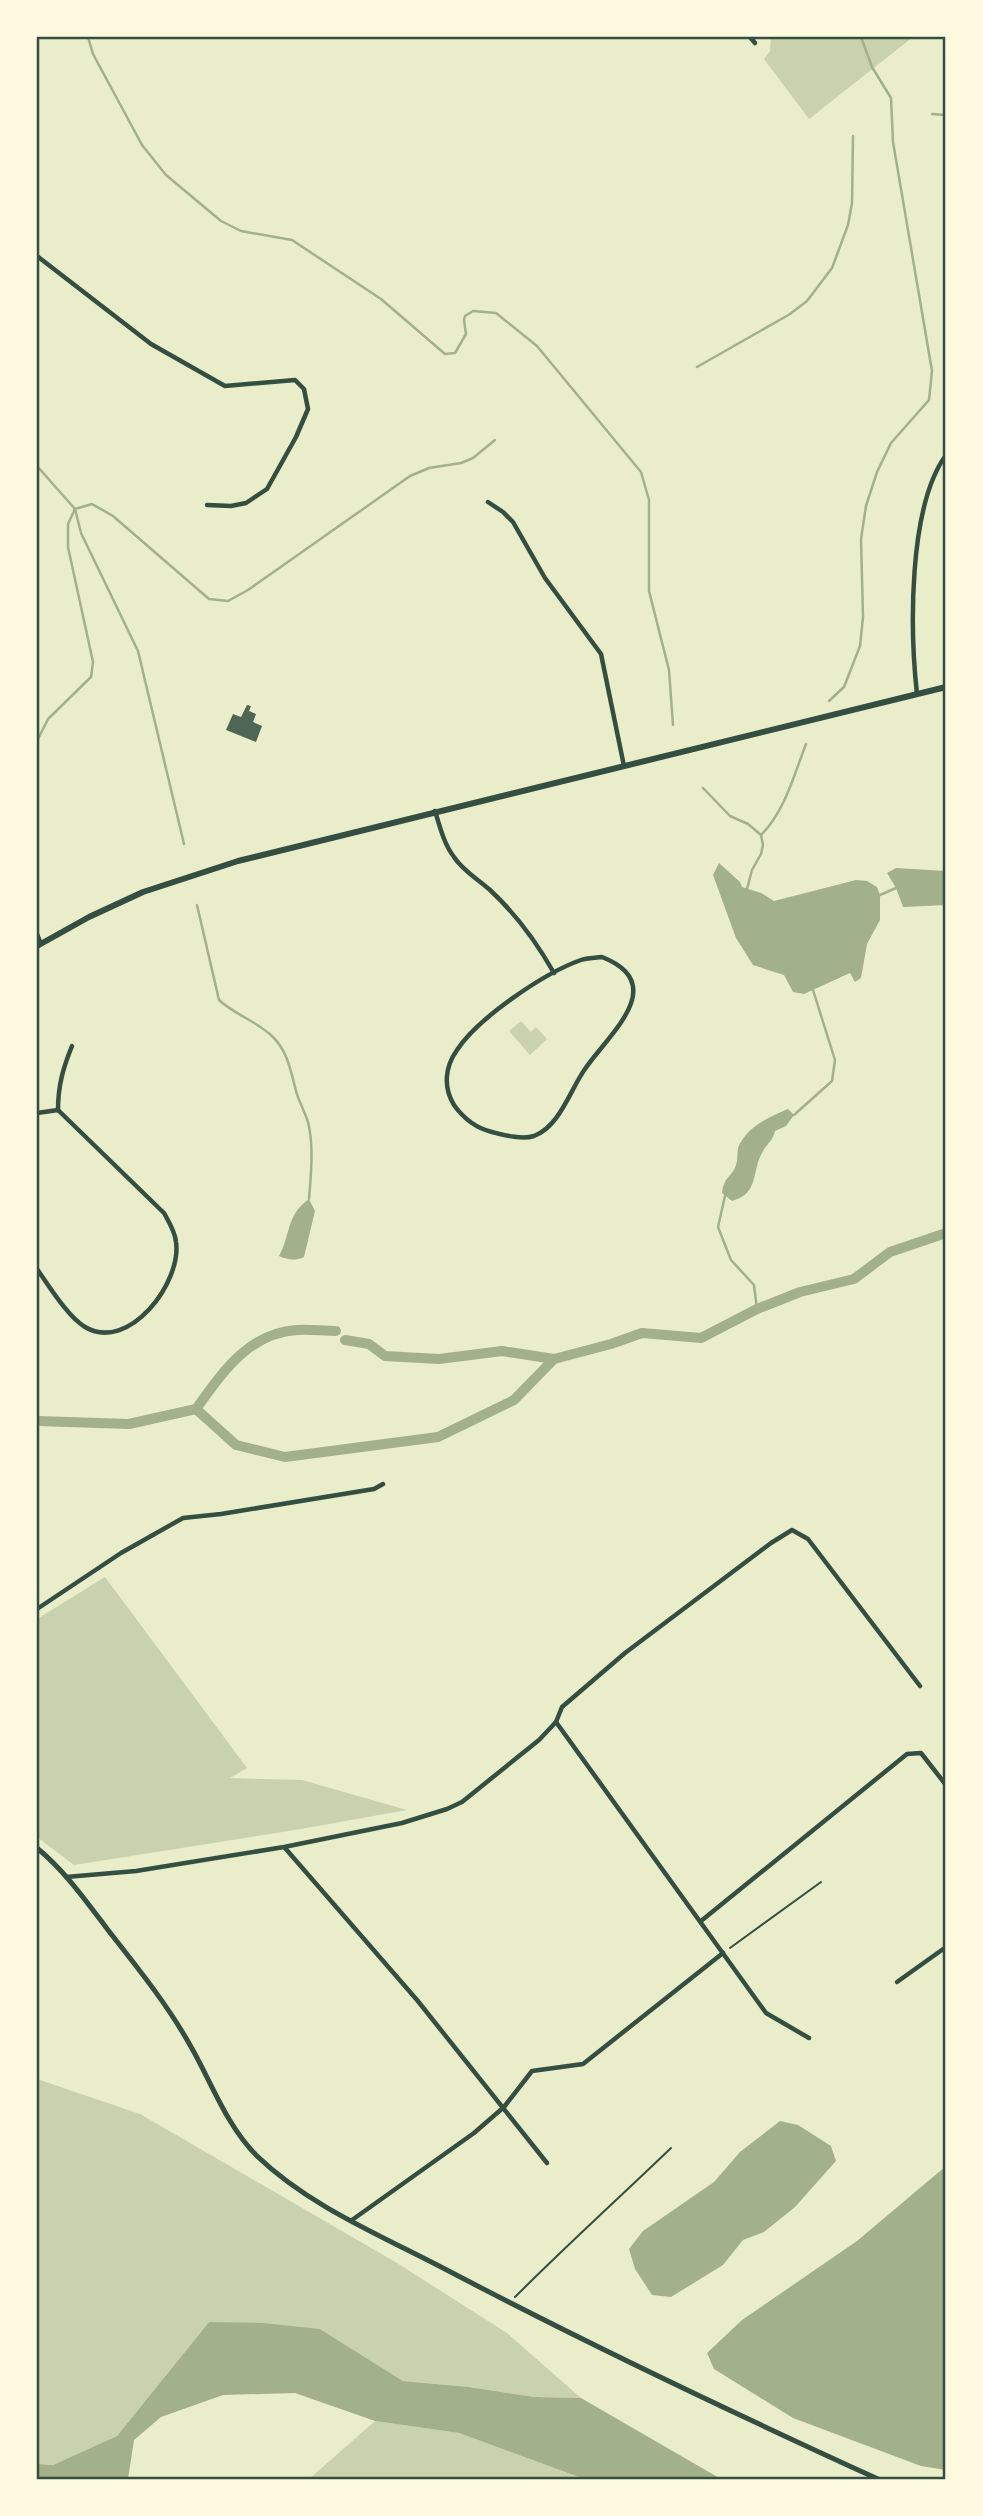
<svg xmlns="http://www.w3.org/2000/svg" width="983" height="2516" font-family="Arial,sans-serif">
	<rect width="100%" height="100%" fill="#e9edc9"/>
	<g fill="#cad2ad">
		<path d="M 771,37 L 913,37 L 809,119 L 764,59 L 770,51 Z"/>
		<path d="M 521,1021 L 531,1032 L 536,1027 L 547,1039 L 530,1055 L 509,1031 Z"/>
		<path d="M 105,1577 L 247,1768 L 230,1778 L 302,1780 L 407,1810 L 301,1829 L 74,1865 L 37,1837 L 37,1619 Z"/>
		<path d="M 37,2079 L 140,2114 L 397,2263 L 507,2333 L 581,2398 L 535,2397 L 469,2387 L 403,2381 L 320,2329 L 209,2322 L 117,2436 L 53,2465 L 37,2464 Z"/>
		<path d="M 375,2421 L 459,2433 L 578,2477 L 578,2479 L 309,2479 Z"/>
	</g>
	<g fill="#a3b18a">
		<path d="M 719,863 L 740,882 L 742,887 L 761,893 L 774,901 L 856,880 L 867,881 L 877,887 L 880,895 L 880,920 L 867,944 L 861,978 L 855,982 L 850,973 L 804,994 L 793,992 L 784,975 L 753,965 L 736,938 L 713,875 Z"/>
		<path d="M 896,868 L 946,871 L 946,905 L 903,907 L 896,888 L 887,873 Z"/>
		<path d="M 788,1109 L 794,1115 L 786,1126 L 775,1131 C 773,1140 767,1144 763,1151 C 751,1171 760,1193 732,1201 L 722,1193 C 724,1176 732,1177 736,1165 C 738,1160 737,1154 738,1148 C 746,1127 769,1117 788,1109 Z"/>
		<path d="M 309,1199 L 315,1211 L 304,1257 C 295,1261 288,1260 279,1256 C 291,1234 286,1215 309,1199 Z"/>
		<path d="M 780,2121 L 798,2125 L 831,2146 L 836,2161 L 795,2207 L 764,2232 L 743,2240 L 723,2265 L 671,2297 L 652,2295 L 635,2269 L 629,2249 L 643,2231 L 714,2182 L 740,2152 Z"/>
		<path d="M 946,2166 L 946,2470 L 921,2466 L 793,2418 L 714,2369 L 707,2353 L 742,2320 L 857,2241 Z"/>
		<path d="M 209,2322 L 263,2323 L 320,2329 L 403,2381 L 469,2387 L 535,2397 L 581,2398 L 721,2479 L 584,2479 L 459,2433 L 375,2421 L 295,2393 L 223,2395 L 161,2417 L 134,2440 L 128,2479 L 37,2479 L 37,2464 L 53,2465 L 117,2436 Z"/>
	</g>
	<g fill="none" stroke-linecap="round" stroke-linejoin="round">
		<g stroke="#a3b18a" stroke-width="2.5">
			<path d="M 88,37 L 93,54 L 142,145 L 166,175 L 221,221 L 241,231 L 292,240 L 381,299 L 445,354 L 455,353 L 466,334 L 464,320 L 465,316 L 473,311 L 496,313 L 537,346 L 641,472 L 649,500 L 649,591 L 669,670 L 673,725"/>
			<path d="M 932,114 L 946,115"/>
			<path d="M 697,367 L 790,314 L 807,301 L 832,268 L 848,225 L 852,203 L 853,136"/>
			<path d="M 37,466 L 75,509 L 81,533 L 138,651 L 184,844"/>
			<path d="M 829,701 L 844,687 L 860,646 L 863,617 L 861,539 L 866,506 L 877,472 L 891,443 L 929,400 L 932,371 L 893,142 L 891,98 L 872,67 L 861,37"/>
			<path d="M 37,741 L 48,719 L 91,677 L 93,662 L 68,547 L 68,524 L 75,509 L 92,504 L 113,516 L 209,599 L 228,601 L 248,590 L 410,476 L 429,468 L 461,463 L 473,458 L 495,440"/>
			<path d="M 703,788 L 730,816 L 748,824 L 761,835 L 763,845 L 761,854 L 752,870 L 747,889"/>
			<path d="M 761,835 C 785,811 794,775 806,744"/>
			<path d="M 880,895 L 896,888"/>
			<path d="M 197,905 L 219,1000 C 235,1015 257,1021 273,1037 C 288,1052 291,1072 296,1091 C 299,1102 305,1112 308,1122 C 314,1146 311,1174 309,1199"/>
			<path d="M 794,1115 L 832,1081 L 835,1060 L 813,990"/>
			<path d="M 725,1196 L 718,1227 L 731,1260 L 754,1285 L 757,1309"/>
		</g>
		<g stroke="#a3b18a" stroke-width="10">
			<path d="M 345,1340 L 369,1344 L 385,1356 L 439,1359 L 502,1351 L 554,1359"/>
			<path d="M 196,1409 L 236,1445 L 285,1457 L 438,1437 L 514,1400 L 554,1359 L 611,1344 L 642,1333 L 701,1338 L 757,1309 L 800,1292 L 854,1279 L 890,1252 L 946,1233"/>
			<path d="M 37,1421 L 129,1424 L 196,1409 C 222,1373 248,1333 297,1330 C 309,1329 323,1331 336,1331"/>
		</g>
	</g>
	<path fill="#4f6655" d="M 247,705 L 251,706 L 249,711 L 256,714 L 253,722 L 262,726 L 256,742 L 226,730 L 233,714 L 241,717 Z"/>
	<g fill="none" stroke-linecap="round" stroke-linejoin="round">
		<g stroke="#344e41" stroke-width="2">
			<path d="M 730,1948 L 821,1882"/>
			<path d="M 515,2297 C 566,2246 619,2198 671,2148"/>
		</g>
		<g stroke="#344e41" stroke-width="4.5">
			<path d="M 750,37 L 755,43"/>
			<path d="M 37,256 L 151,344 L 225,386 L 295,380 L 304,389 L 308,409 L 296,437 L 267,489 L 246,503 L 231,506 L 207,505"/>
			<path d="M 488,502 L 503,512 L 513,522 L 545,578 L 601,654 L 624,766"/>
			<path d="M 917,694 C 910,631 908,507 946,455"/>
			<path d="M 435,811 C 440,827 444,844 454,857 C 463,871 478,879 490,890 C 516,914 537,943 554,973"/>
			<path d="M 37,934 L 41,944"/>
			<path d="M 602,957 C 671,984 608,1035 585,1069 C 570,1090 560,1126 534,1136 C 522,1140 504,1135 492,1132 C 475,1128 464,1119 454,1105 C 443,1087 445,1067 457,1050 C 478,1018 544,973 581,960 C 587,958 595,958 602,957 Z"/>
			<path d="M 58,1110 C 58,1086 63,1068 72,1046"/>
			<path d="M 37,1113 L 58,1110"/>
			<path d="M 37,1269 C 49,1286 68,1317 85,1327 C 129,1353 182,1282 176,1242 C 175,1231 169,1222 164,1213 L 58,1110"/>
			<path d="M 37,1609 L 121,1553 L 183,1518 L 221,1514 L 374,1489 L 383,1484"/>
			<path d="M 556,1722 L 766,2013 L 809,2038"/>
			<path d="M 285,1848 L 417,2000 L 547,2163"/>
			<path d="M 66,1877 L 136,1871 L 284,1847 L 402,1823 L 447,1809 L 462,1802 L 539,1740 L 556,1722 L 562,1707 L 625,1653 L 771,1543 L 792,1530 L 808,1539 L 920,1686"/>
			<path d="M 701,1921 L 907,1754 L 921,1753 L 946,1785"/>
			<path d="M 897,1982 L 946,1947"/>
			<path d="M 352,2220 L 474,2133 L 504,2107 L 532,2071 L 583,2064 L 723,1953"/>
		</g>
		<path stroke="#344e41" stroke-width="5" d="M 37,1848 C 65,1871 86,1901 108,1930 C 137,1967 167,2004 190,2045 C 212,2083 226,2125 257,2156 C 309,2206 380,2235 443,2268 C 586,2343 731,2412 878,2479"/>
		<path stroke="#344e41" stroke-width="6" d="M 37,946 L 89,917 L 143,892 L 238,861 L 946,687"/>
	</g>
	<rect width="983" height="2516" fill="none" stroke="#fefae0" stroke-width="77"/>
	<rect x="38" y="38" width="906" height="2440" fill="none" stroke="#344e41" stroke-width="2.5"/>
</svg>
